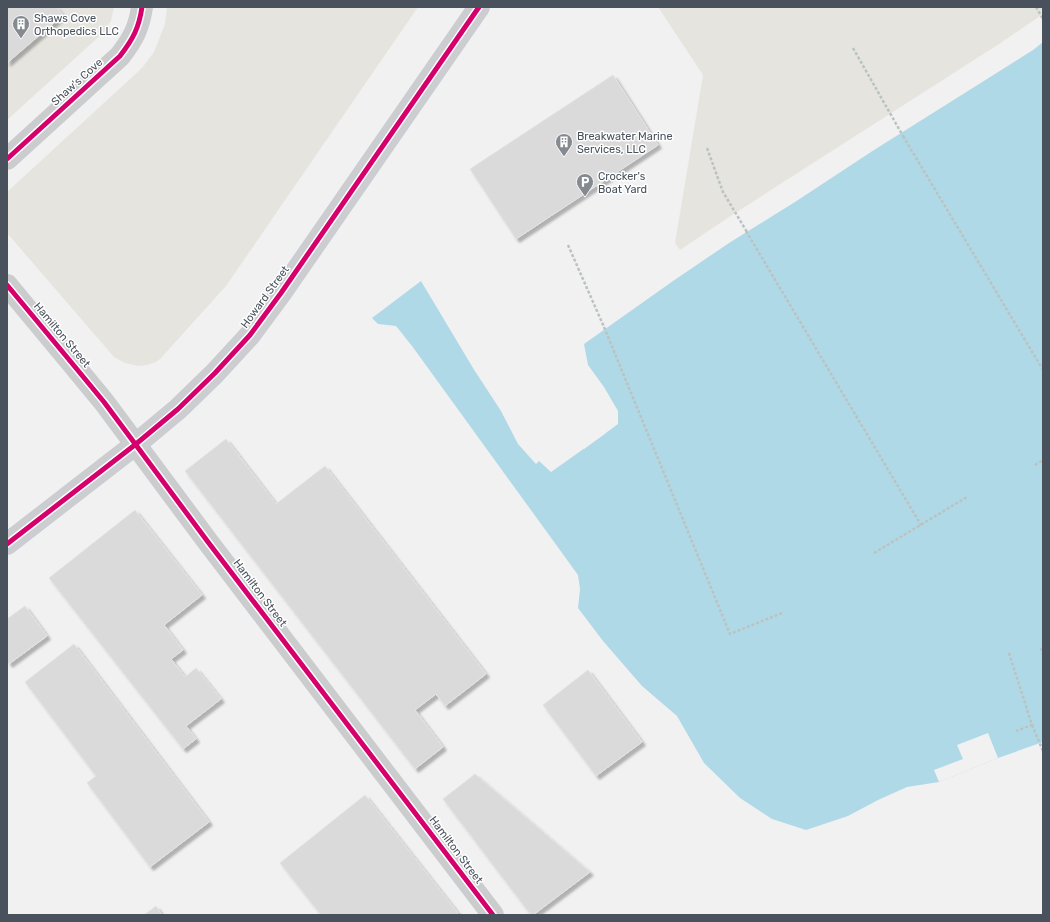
<svg xmlns="http://www.w3.org/2000/svg" width="1050" height="922" font-family="Rubik,sans-serif">
	<defs>
		<filter id="shadow"><feDropShadow dx="3.5" dy="3.5" stdDeviation="1" flood-color="#0004"/></filter>
	</defs>
	<rect width="100%" height="100%" fill="#f1f1f1"/>
	<g fill="#e5e4df">
		<path d="M 7,7 L 114,7 L 111,21 L 104,32 L 7,120 Z"/>
		<path d="M 167,7 L 418,7 L 226,286 L 161,358 L 156,362 L 147,365 L 138,366 L 125,363 L 114,357 L 7,233 L 7,192 L 142,68 L 154,52 L 165,24 Z"/>
		<path d="M 658,7 L 1043,7 L 1043,16 L 681,251 L 675,243 L 703,75 Z"/>
	</g>
	<path fill="#b0d9e8" d="M 1043,16 L 1043,742 L 998,758 L 939,782 L 907,787 L 878,800 L 848,816 L 806,830 L 772,819 L 740,798 L 704,763 L 677,716 L 642,686 L 603,641 L 578,608 L 580,589 L 578,575 L 412,346 L 396,326 L 378,324 L 372,318 L 421,281 L 473,368 L 501,411 L 518,444 L 536,464 L 539,461 L 551,472 L 606,433 L 558,357 Z"/>
	<g fill="#f1f1f1">
		<path d="M 1043,14 L 1043,42 L 1033,50 L 874,150 L 795,202 L 729,243 L 673,281 L 584,344 L 588,365 L 604,387 L 618,411 L 618,424 L 584,449 L 583,446 L 604,432 L 583,404 L 578,391 L 559,365 L 556,357 L 555,349 L 557,341 L 565,333 L 596,313 L 680,250 L 729,217 L 999,44 Z"/>
		<path d="M 988,733 L 998,758 L 939,782 L 934,770 L 963,759 L 957,745 Z"/>
	</g>
	<g fill="#dadadb" stroke="#e2e3e4" filter="url(#shadow)">
		<path d="M 7,7 L 56,7 L 63,15 L 7,63 Z"/>
		<path d="M 613,75 L 658,145 L 516,239 L 470,169 Z"/>
		<path d="M 226,439 L 276,504 L 325,466 L 486,674 L 445,706 L 436,694 L 415,710 L 443,747 L 415,769 L 185,471 Z"/>
		<path d="M 135,510 L 202,595 L 164,625 L 183,650 L 171,659 L 185,677 L 196,668 L 221,699 L 186,726 L 196,739 L 183,749 L 49,578 Z"/>
		<path d="M 25,606 L 47,636 L 9,664 L 7,661 L 7,619 Z"/>
		<path d="M 74,644 L 209,822 L 150,867 L 87,783 L 96,776 L 25,682 Z"/>
		<path d="M 588,670 L 642,742 L 596,776 L 543,705 Z"/>
		<path d="M 475,774 L 590,872 L 533,915 L 531,915 L 443,799 Z"/>
		<path d="M 365,795 L 458,913 L 456,915 L 321,915 L 280,863 Z"/>
		<path d="M 156,906 L 162,915 L 144,915 Z"/>
	</g>
	<g fill="none" stroke-linecap="round" stroke-linejoin="round">
		<g stroke="#bac3c1" stroke-width="2.5" stroke-dasharray="3 2" stroke-linecap="butt">
			<path d="M 1036,7 L 1043,19"/>
			<path d="M 853,48 L 903,136"/>
			<path d="M 903,136 L 1043,370"/>
			<path d="M 707,148 L 723,192 L 747,232"/>
			<path d="M 746,231 L 921,525"/>
			<path d="M 568,245 L 604,327"/>
			<path d="M 604,327 L 730,634 L 782,613"/>
			<path d="M 1035,465 L 1043,460"/>
			<path d="M 874,553 L 967,497"/>
			<path d="M 1041,648 L 1043,654"/>
			<path d="M 1009,653 L 1032,725 L 1016,731"/>
			<path d="M 1032,725 L 1043,751"/>
		</g>
		<g stroke="#cbccce" stroke-width="22">
			<path d="M 7,159 L 120,56 C 133,39 139,28 142,7"/>
			<path d="M 7,285 L 66,356 L 104,402 L 208,542 L 493,915"/>
		</g>
		<path stroke="#cbcdd0" stroke-width="22" d="M 7,544 L 136,444 L 178,409 L 215,373 L 250,335 L 281,293 L 479,7"/>
		<defs>
			<g id="cycleway">
				<path d="M 7,159 L 120,56 C 133,39 139,28 142,7"/>
				<path d="M 7,285 L 66,356 L 104,402 L 208,542 L 493,915"/>
				<path d="M 7,544 L 136,444 L 178,409 L 215,373 L 250,335 L 281,293 L 479,7"/>
			</g>
		</defs>
		<use href="#cycleway" stroke="#fff" stroke-width="8"/>
		<use href="#cycleway" stroke="#d6006c" stroke-width="5"/>
	</g>
	<defs>
		<symbol id="building-pin" viewBox="-11 -11 22 30"><path d="M0 17L-7.5 6A9.5 9.5 0 1 1 7.5 6Z" fill="#848a90" stroke="#fff"/><path d="M-4-6H4V6H1V3H-1V6H-4ZM-2.5-4.3h1.7v1.8h-1.7ZM.8-4.3h1.7v1.8H.8ZM-2.5-1h1.7V.8h-1.7ZM.8-1h1.7V.8H.8Z" fill="#fff"/></symbol>
		<symbol id="parking-pin" viewBox="-11 -11 22 30"><path d="M0 17L-7.5 6A9.5 9.5 0 1 1 7.5 6Z" fill="#848a90" stroke="#fff"/><path d="M-3.5-5.5H1a3.5 3.5 0 0 1 0 7H-1V5.5H-3.5ZM-1-3.4V-.6H.8a1.4 1.4 0 0 0 0-2.8Z" fill="#fff"/></symbol>
	</defs>
	<g fill-rule="evenodd">
		<use href="#building-pin" x="11" y="14" width="20" height="27"/>
		<use href="#building-pin" x="554" y="132" width="20" height="27"/>
		<use href="#parking-pin" x="575" y="172" width="20" height="27"/>
	</g>
	<g text-anchor="middle" dominant-baseline="central" stroke-width="3" stroke-linejoin="round" paint-order="stroke">
		<g font-size="11" fill="#49525c" stroke="#fff" text-anchor="start">
			<text x="34" y="18">Shaws Cove<tspan x="34" dy="13">Orthopedics LLC</tspan></text>
			<text x="577" y="136">Breakwater Marine<tspan x="577" dy="13">Services, LLC</tspan></text>
			<text x="598" y="176">Crocker's<tspan x="598" dy="13">Boat Yard</tspan></text>
		</g>
		<g font-size="11" fill="#49525c" stroke="#fff">
			<text transform="translate(77 82) rotate(-42)">Shaw's Cove</text>
			<text transform="translate(265 297) rotate(-54)">Howard Street</text>
			<text transform="translate(62 335) rotate(50)">Hamilton Street</text>
			<text transform="translate(260 593) rotate(53)">Hamilton Street</text>
			<text transform="translate(456 850) rotate(53)">Hamilton Street</text>
		</g>
	</g>
	<rect width="1050" height="922" fill="none" stroke="#49525c" stroke-width="16"/>
</svg>
